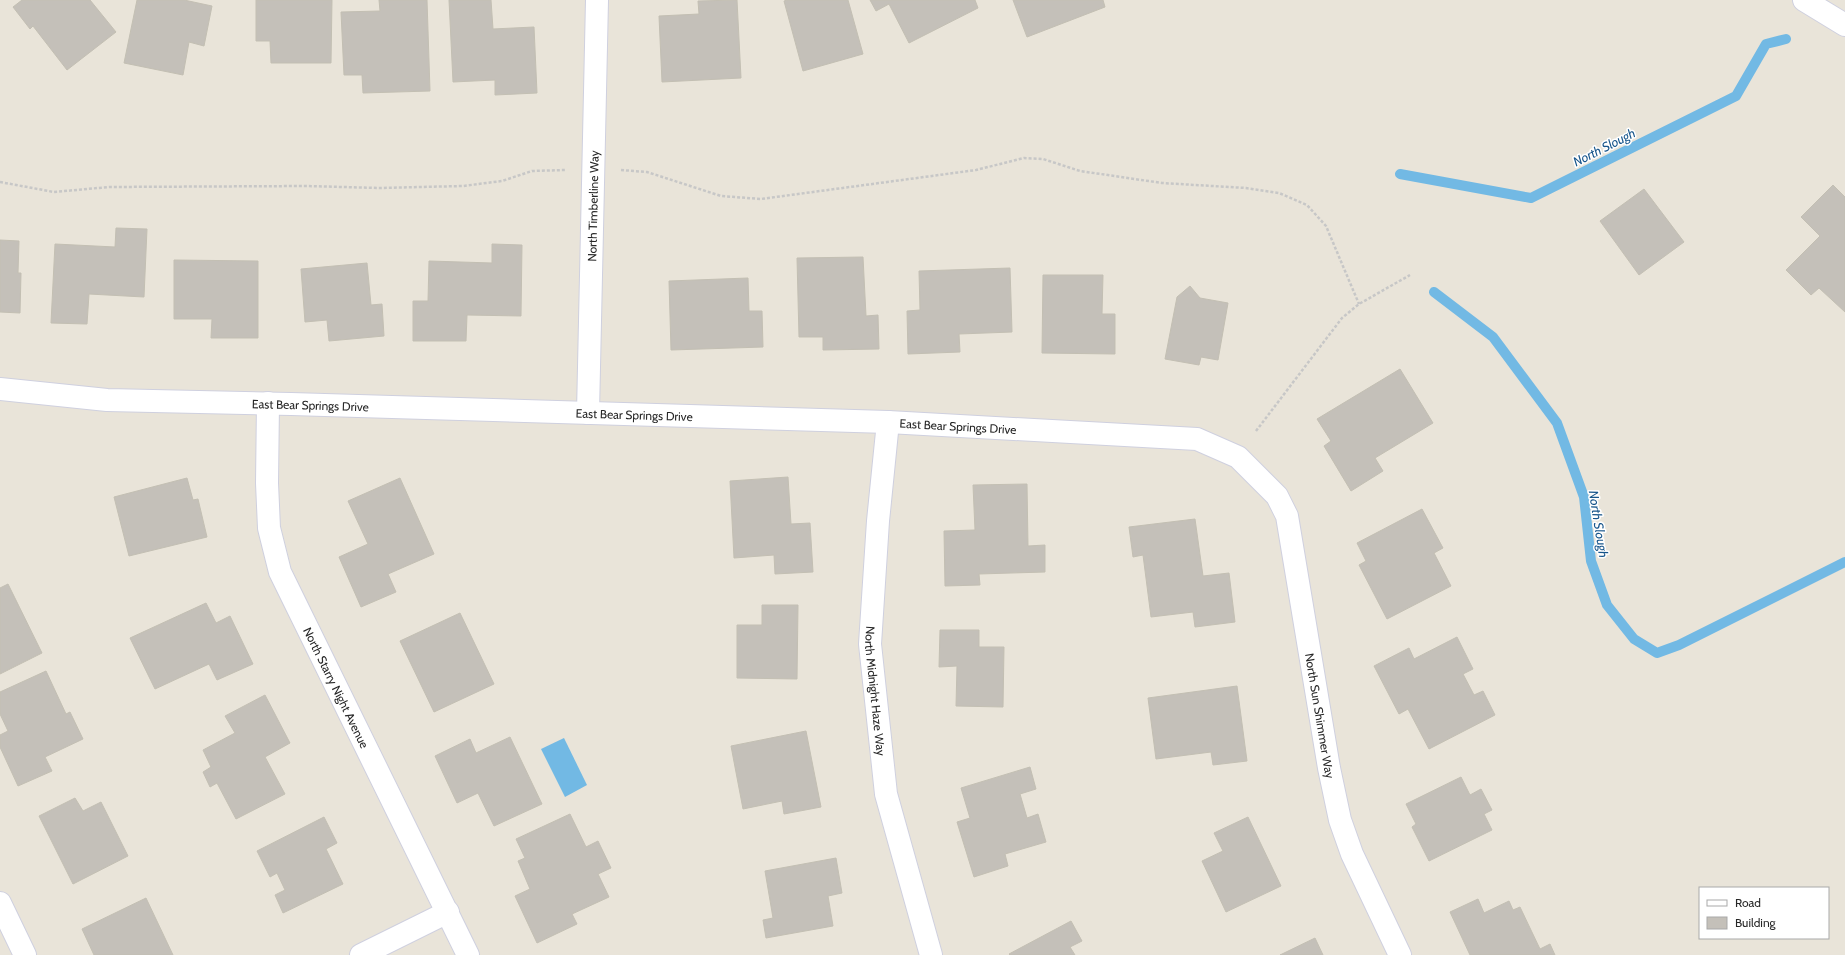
<svg xmlns="http://www.w3.org/2000/svg" width="1845" height="955" font-family="Cabin,sans-serif">
	<rect width="100%" height="100%" fill="#e9e4d9"/>
	<path fill="#72b9e4" d="M 564,738 L 587,785 L 565,797 L 541,749 Z"/>
	<g fill="none" stroke-linecap="round" stroke-linejoin="round">
		<g stroke="#72b9e4" stroke-width="10">
			<path d="M 1400,174 L 1531,198 L 1736,96 L 1766,44 L 1786,39"/>
			<path d="M 1434,292 L 1493,337 L 1557,423 L 1584,497 L 1591,561 L 1607,605 L 1634,639 L 1657,653 L 1679,645 L 1845,562"/>
		</g>
	</g>
	<g fill="#c4c0b9" stroke="#c3bfb3">
		<path d="M 22,0 L 90,0 L 116,32 L 67,70 L 33,26 L 30,29 L 13,7 Z"/>
		<path d="M 137,0 L 184,0 L 212,6 L 204,46 L 189,42 L 183,75 L 124,63 Z"/>
		<path d="M 256,0 L 332,0 L 331,63 L 271,63 L 270,41 L 256,41 Z"/>
		<path d="M 379,0 L 427,0 L 430,91 L 363,93 L 362,75 L 344,75 L 341,12 L 380,11 Z"/>
		<path d="M 449,0 L 491,0 L 493,29 L 534,27 L 537,93 L 495,95 L 495,80 L 453,82 Z"/>
		<path d="M 737,0 L 741,78 L 662,82 L 659,16 L 699,14 L 698,1 Z"/>
		<path d="M 787,0 L 848,0 L 863,54 L 803,71 L 784,1 Z"/>
		<path d="M 870,0 L 975,0 L 978,8 L 909,43 L 889,4 L 876,11 Z"/>
		<path d="M 1013,0 L 1103,0 L 1105,7 L 1027,37 Z"/>
		<path d="M 1833,185 L 1845,197 L 1845,312 L 1819,288 L 1811,295 L 1786,270 L 1820,236 L 1801,217 Z"/>
		<path d="M 1644,189 L 1684,242 L 1639,275 L 1600,221 Z"/>
		<path d="M 116,228 L 147,229 L 144,297 L 89,294 L 87,324 L 51,323 L 55,244 L 115,247 Z"/>
		<path d="M 0,240 L 19,241 L 18,273 L 21,273 L 20,313 L 0,312 Z"/>
		<path d="M 492,244 L 522,245 L 521,316 L 467,315 L 466,341 L 413,341 L 413,301 L 428,301 L 429,261 L 492,263 Z"/>
		<path d="M 863,257 L 866,316 L 878,315 L 879,349 L 823,350 L 823,337 L 799,337 L 797,258 Z"/>
		<path d="M 174,260 L 258,261 L 258,338 L 211,338 L 212,319 L 174,319 Z"/>
		<path d="M 367,263 L 371,305 L 382,304 L 384,336 L 329,341 L 327,320 L 305,322 L 301,269 Z"/>
		<path d="M 1010,268 L 1012,332 L 959,334 L 960,352 L 908,354 L 907,311 L 920,310 L 919,271 Z"/>
		<path d="M 1043,275 L 1103,275 L 1102,314 L 1115,314 L 1115,354 L 1042,353 Z"/>
		<path d="M 748,278 L 749,311 L 762,311 L 763,347 L 671,350 L 669,281 Z"/>
		<path d="M 1190,286 L 1200,298 L 1228,303 L 1218,360 L 1201,357 L 1199,365 L 1165,359 L 1177,297 Z"/>
		<path d="M 1400,369 L 1433,423 L 1375,458 L 1383,471 L 1351,491 L 1324,446 L 1331,441 L 1317,419 Z"/>
		<path d="M 788,477 L 791,524 L 810,523 L 813,572 L 775,574 L 774,555 L 734,558 L 730,481 Z"/>
		<path d="M 187,478 L 193,500 L 198,499 L 207,537 L 129,556 L 114,497 Z"/>
		<path d="M 400,478 L 434,554 L 388,574 L 396,592 L 361,607 L 339,557 L 368,544 L 348,501 Z"/>
		<path d="M 1027,484 L 1028,546 L 1045,545 L 1045,572 L 979,574 L 980,585 L 945,586 L 944,531 L 975,530 L 973,485 Z"/>
		<path d="M 1422,509 L 1443,548 L 1434,553 L 1451,586 L 1387,619 L 1359,565 L 1366,561 L 1357,543 Z"/>
		<path d="M 1195,519 L 1203,576 L 1229,573 L 1235,622 L 1195,627 L 1193,612 L 1151,617 L 1143,555 L 1133,557 L 1129,527 Z"/>
		<path d="M 8,584 L 42,653 L 0,674 L 0,588 Z"/>
		<path d="M 206,603 L 216,623 L 230,616 L 253,664 L 217,680 L 209,664 L 155,689 L 130,638 Z"/>
		<path d="M 762,605 L 798,605 L 797,679 L 737,678 L 737,625 L 762,625 Z"/>
		<path d="M 460,613 L 494,684 L 434,712 L 400,641 Z"/>
		<path d="M 940,630 L 979,630 L 979,647 L 1004,647 L 1003,707 L 956,706 L 957,666 L 939,667 Z"/>
		<path d="M 1457,637 L 1473,669 L 1463,674 L 1474,695 L 1483,691 L 1495,715 L 1429,749 L 1408,709 L 1399,714 L 1374,666 L 1409,648 L 1414,659 Z"/>
		<path d="M 46,671 L 66,714 L 70,712 L 83,739 L 45,757 L 52,771 L 18,786 L 0,747 L 0,735 L 8,731 L 0,714 L 0,692 Z"/>
		<path d="M 1237,686 L 1247,761 L 1213,765 L 1211,752 L 1156,759 L 1148,698 Z"/>
		<path d="M 265,695 L 290,743 L 265,757 L 285,794 L 236,819 L 217,783 L 210,787 L 203,772 L 211,767 L 203,750 L 235,733 L 225,716 Z"/>
		<path d="M 806,731 L 821,807 L 784,814 L 782,801 L 743,809 L 731,746 Z"/>
		<path d="M 510,737 L 542,804 L 494,826 L 478,793 L 457,803 L 435,756 L 470,739 L 476,753 Z"/>
		<path d="M 1030,767 L 1036,789 L 1020,794 L 1027,818 L 1038,814 L 1046,842 L 1005,854 L 1008,866 L 974,877 L 957,822 L 970,818 L 961,788 Z"/>
		<path d="M 1461,777 L 1470,795 L 1481,789 L 1492,810 L 1484,814 L 1492,830 L 1429,861 L 1412,827 L 1416,824 L 1406,804 Z"/>
		<path d="M 75,798 L 83,811 L 101,802 L 128,856 L 73,884 L 39,816 Z"/>
		<path d="M 570,814 L 586,847 L 598,841 L 611,868 L 598,874 L 609,897 L 572,914 L 577,924 L 537,943 L 515,896 L 530,889 L 518,861 L 525,858 L 516,839 Z"/>
		<path d="M 324,817 L 337,843 L 326,849 L 343,884 L 283,913 L 275,895 L 285,890 L 277,873 L 270,877 L 257,851 Z"/>
		<path d="M 1248,817 L 1281,886 L 1226,912 L 1202,861 L 1223,851 L 1214,833 Z"/>
		<path d="M 836,858 L 842,893 L 828,896 L 833,926 L 766,938 L 763,920 L 773,918 L 765,871 Z"/>
		<path d="M 146,898 L 173,955 L 94,955 L 82,929 Z"/>
		<path d="M 1478,899 L 1484,913 L 1509,901 L 1513,910 L 1520,907 L 1540,949 L 1550,944 L 1555,955 L 1470,955 L 1450,912 Z"/>
		<path d="M 1071,921 L 1082,941 L 1070,947 L 1075,955 L 1010,955 L 1009,954 Z"/>
		<path d="M 1315,938 L 1323,955 L 1280,955 Z"/>
	</g>
	<g fill="none" stroke-linecap="round" stroke-linejoin="round">
		<defs>
			<g id="street">
				<path d="M 1804,0 L 1845,25"/>
				<path id="s1" d="M 0,389 L 107,400 L 291,404 L 888,422 L 1197,439 L 1238,457 L 1277,496 L 1287,516 L 1329,768 L 1340,820 L 1352,854 L 1400,955"/>
				<path id="s2" d="M 268,403 L 267,483 L 269,528 L 280,572 L 468,955"/>
				<path id="s3" d="M 588,413 L 597,0"/>
				<path id="s4" d="M 888,422 L 878,521 L 870,644 L 886,794 L 931,955"/>
				<path d="M 0,903 L 25,955"/>
				<path d="M 361,955 L 448,912"/>
			</g>
		</defs>
		<use href="#street" stroke="#cfd0df" stroke-width="24"/>
		<g stroke="#c7c7c7" stroke-width="2.5" stroke-dasharray="3 2" stroke-linecap="butt">
			<path d="M 621,170 L 647,172 L 721,196 L 761,199 L 976,170 L 1024,158 L 1043,159 L 1080,171 L 1162,183 L 1246,188 L 1279,193 L 1307,205 L 1326,226 L 1359,304"/>
			<path d="M 0,182 L 54,192 L 109,187 L 307,186 L 379,188 L 463,186 L 502,181 L 532,171 L 566,170"/>
			<path d="M 1256,431 L 1342,318 L 1359,304 L 1410,275"/>
		</g>
		<use href="#street" stroke="#fff" stroke-width="22"/>
	</g>
	<g text-anchor="middle" dominant-baseline="central" stroke-width="3" stroke-linejoin="round" paint-order="stroke">
		<g font-size="12" fill="#272727" stroke="#fff">
			<text stroke="none"><textPath href="#s3" startOffset="207">North Timberline Way</textPath></text>
			<text stroke="none"><textPath href="#s1" startOffset="311">East Bear Springs Drive</textPath></text>
			<text stroke="none"><textPath href="#s1" startOffset="635">East Bear Springs Drive</textPath></text>
			<text stroke="none"><textPath href="#s1" startOffset="959">East Bear Springs Drive</textPath></text>
			<text stroke="none"><textPath href="#s2" startOffset="299">North Starry Night Avenue</textPath></text>
			<text stroke="none"><textPath href="#s4" startOffset="270">North Midnight Haze Way</textPath></text>
			<text stroke="none"><textPath href="#s1" startOffset="1523">North Sun Shimmer Way</textPath></text>
		</g>
		<g font-size="13" font-style="italic" fill="#17558b" stroke="#fff">
			<text transform="translate(1604 147) rotate(-27)">North Slough</text>
			<text transform="translate(1599 524) rotate(81)">North Slough</text>
		</g>
	</g>
	<rect x="1699" y="887" width="130" height="52" fill="#ffffff" stroke="#a9a9a9"/>
	<rect x="1707" y="900" width="20" height="6" fill="#ffffff" stroke="#a9a9a9"/>
	<text x="1735" y="907" font-size="12" fill="#272727">Road</text>
	<rect x="1707" y="917" width="20" height="12" fill="#c4c0b9" stroke="#a9a9a9"/>
	<text x="1735" y="927" font-size="12" fill="#272727">Building</text>
</svg>
